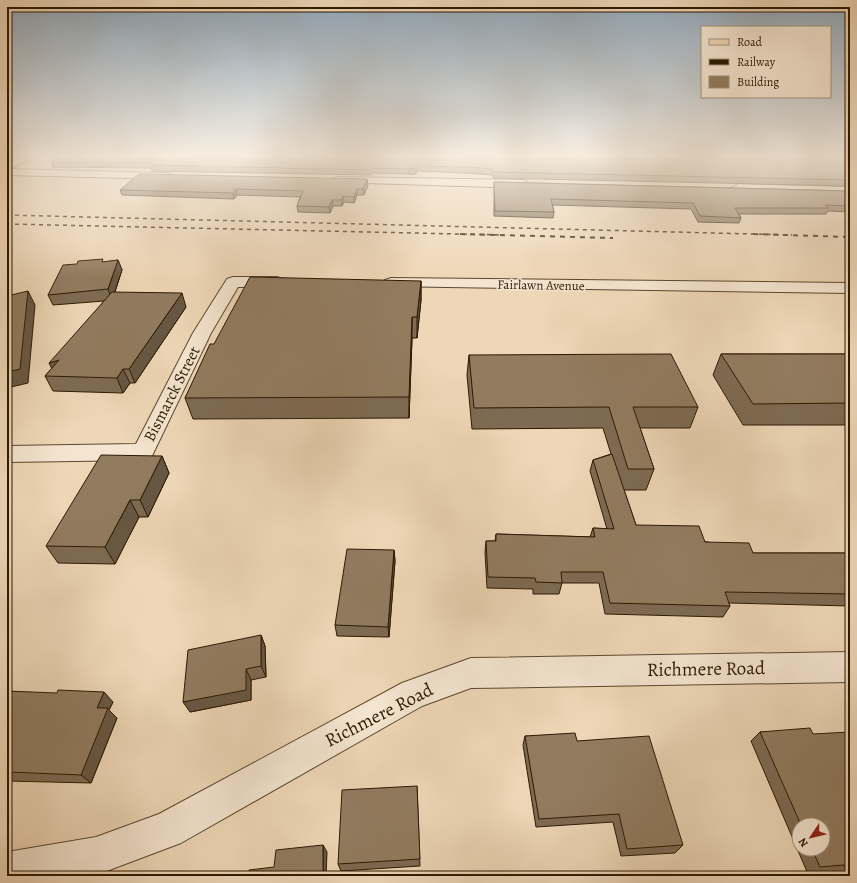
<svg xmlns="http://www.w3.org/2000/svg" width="857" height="883" font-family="Alegreya,serif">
	<rect width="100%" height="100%" fill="#eed7b7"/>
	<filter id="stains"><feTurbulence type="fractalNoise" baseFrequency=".005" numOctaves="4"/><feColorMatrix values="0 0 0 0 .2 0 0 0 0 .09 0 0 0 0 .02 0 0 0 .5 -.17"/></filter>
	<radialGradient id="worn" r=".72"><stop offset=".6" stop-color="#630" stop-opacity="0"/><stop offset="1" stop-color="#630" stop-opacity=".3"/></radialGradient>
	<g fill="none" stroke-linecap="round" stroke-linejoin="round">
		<defs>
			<g id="minor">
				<path d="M 7,169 L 168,173 L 174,176 L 168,179 L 7,175 Z"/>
				<path d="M 338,177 L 524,180 L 530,184 L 524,188 L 334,182 L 332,180 L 334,178 Z"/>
				<path d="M 738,184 L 850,187 L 850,195 L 734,191 L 732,188 Z"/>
				<path d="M 233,277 L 277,277 L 283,279 L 285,282 L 283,285 L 277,287 L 238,287 L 211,333 L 151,458 L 143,460 L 7,462 L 7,446 L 136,444 L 193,333 L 227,279 Z"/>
				<path d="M 391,278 L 850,283 L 850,293 L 385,286 L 383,283 L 385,280 Z"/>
				<path d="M 850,652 L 850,682 L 471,688 L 422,706 L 181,843 L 96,875 L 7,876 L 7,852 L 96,837 L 159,814 L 402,683 L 471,658 Z"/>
			</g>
			<path id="primary" d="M 25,155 L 37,155 L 7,171 L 7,164 Z"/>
		</defs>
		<use href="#minor" stroke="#5c482e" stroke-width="2"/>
		<use href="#primary" stroke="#2c1901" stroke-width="2"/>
		<use href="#minor" fill="#f4e5d0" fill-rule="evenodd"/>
		<use href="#primary" fill="#eed7b7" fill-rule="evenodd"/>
		<g stroke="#2c1901" stroke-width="1.5" stroke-dasharray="4 4" stroke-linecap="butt">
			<path d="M 7,215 L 792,235"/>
			<path d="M 7,224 L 504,235"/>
		</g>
		<g stroke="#2c1901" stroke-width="2" stroke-dasharray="5 5" stroke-linecap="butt">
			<path d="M 460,234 L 613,238"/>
			<path d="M 753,234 L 850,237"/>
		</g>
	</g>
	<g fill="#7d6b53" stroke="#2c1901" fill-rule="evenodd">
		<path d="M 850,155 L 850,186 L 493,178 L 493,175 L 464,173 L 416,171 L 416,174 L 409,174 L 372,173 L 371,175 L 152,171 L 151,168 L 53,167 L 51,162 Z"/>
		<path d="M 494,182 L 850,191 L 850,212 L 828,211 L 826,214 L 739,214 L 741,218 L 739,223 L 698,222 L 691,209 L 552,205 L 554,212 L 553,218 L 494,216 Z"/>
		<path d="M 368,185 L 364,195 L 357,195 L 354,203 L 344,202 L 342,206 L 333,206 L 330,213 L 298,212 L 297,206 L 300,197 L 237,195 L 234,199 L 122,195 L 120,190 Z"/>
		<path d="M 118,260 L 122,270 L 115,292 L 186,307 L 135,383 L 130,383 L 123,393 L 53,391 L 45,376 L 52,368 L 104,301 L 53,305 L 48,295 L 104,262 Z"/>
		<path d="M 421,281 L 421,300 L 417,338 L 412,338 L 409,418 L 193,419 L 185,398 L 214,344 Z"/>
		<path d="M 721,354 L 850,354 L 850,425 L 743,425 L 713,375 Z"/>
		<path d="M 469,355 L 698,407 L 690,428 L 640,428 L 654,469 L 646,490 L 624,490 L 636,525 L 753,553 L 850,553 L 850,606 L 729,603 L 730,606 L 723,617 L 605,614 L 599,583 L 562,583 L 559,594 L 533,594 L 533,589 L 487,588 L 485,552 L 486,541 L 495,541 L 496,534 L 590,537 L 593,528 L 607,529 L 590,471 L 593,460 L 611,454 L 603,428 L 472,429 L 467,375 Z"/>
		<path d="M 162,456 L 169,473 L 148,517 L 139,517 L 115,564 L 58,563 L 46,546 Z"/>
		<path d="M 394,550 L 395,561 L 389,637 L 337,636 L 335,625 Z"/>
		<path d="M 261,635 L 265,646 L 266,677 L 251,680 L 251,700 L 190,712 Z"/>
		<path d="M 7,691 L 113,702 L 109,710 L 117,718 L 91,783 L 7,781 Z"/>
		<path d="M 760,732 L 813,734 L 850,876 L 833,876 L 831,872 L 808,874 L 751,741 ZM 799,825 L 823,825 L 823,849 L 799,849 Z"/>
		<path d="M 525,736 L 577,741 L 683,845 L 675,853 L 621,856 L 613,822 L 536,827 L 523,745 Z"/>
		<path d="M 417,786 L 420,866 L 341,871 L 338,864 Z"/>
	</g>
	<g fill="#665743" stroke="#2c1901">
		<path d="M 416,166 L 416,174 L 409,174 L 409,169 Z"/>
		<path d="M 367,179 L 368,185 L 364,195 L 363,189 Z"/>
		<path d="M 236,189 L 237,195 L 234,199 L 233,193 Z"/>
		<path d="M 357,189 L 357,195 L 354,203 L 354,197 Z"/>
		<path d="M 343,196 L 344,202 L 342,206 L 341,200 Z"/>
		<path d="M 332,200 L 333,206 L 330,213 L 329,207 Z"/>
		<path d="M 118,260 L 122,270 L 112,300 L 108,289 Z"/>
		<path d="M 421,281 L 421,300 L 417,338 L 417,317 Z"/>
		<path d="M 28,291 L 35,305 L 28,383 L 7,388 L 7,372 Z"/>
		<path d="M 182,293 L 186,307 L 135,383 L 129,369 Z"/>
		<path d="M 412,317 L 412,338 L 409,418 L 409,397 Z"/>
		<path d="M 59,360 L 56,377 L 49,363 Z"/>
		<path d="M 123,369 L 130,383 L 123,393 L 117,378 Z"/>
		<path d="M 162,456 L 169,473 L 148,517 L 140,500 Z"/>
		<path d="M 130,500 L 139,517 L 115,564 L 105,547 Z"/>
		<path d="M 394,550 L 395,561 L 389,637 L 388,627 Z"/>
		<path d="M 261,635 L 265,646 L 266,677 L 261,666 Z"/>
		<path d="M 246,669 L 251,680 L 251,700 L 190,712 L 183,702 Z"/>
		<path d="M 104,692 L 113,702 L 109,710 L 117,718 L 91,783 L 81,775 L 97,708 Z"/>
		<path d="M 323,845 L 327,852 L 326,876 L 323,876 Z"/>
	</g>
	<g fill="#917c60" stroke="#2c1901">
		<path d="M 63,155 L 850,155 L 850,180 L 493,172 L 493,169 L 465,167 L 416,166 L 415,168 L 409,169 L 372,168 L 371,170 L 150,165 L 153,163 L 51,162 Z"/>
		<path d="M 139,174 L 367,179 L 363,189 L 357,189 L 354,197 L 343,196 L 341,200 L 332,200 L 329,207 L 297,206 L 303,191 L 236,189 L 233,193 L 120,190 Z"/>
		<path d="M 494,182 L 850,191 L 850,203 L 849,203 L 850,203 L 850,206 L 825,205 L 829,208 L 735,208 L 741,218 L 700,216 L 693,203 L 551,199 L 554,212 L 495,211 Z"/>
		<path d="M 103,259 L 102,262 L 118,260 L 108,289 L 48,295 L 63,265 L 77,264 L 78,261 Z"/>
		<path d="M 250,277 L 421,281 L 417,317 L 412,317 L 409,397 L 185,398 L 210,344 L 214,344 Z"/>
		<path d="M 28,291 L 20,369 L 7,372 L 7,296 Z"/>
		<path d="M 112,292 L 182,293 L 129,369 L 123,369 L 117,378 L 45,376 L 59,360 L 49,363 Z"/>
		<path d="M 671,354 L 698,407 L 633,407 L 654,469 L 628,469 L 609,407 L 474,408 L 469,355 Z"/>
		<path d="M 721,354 L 850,354 L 850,403 L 753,404 Z"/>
		<path d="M 612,454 L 636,525 L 699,526 L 705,542 L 749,543 L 753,553 L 850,553 L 850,594 L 725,592 L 730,606 L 610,603 L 603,572 L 561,572 L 562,583 L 536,582 L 535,578 L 488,577 L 486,541 L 496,541 L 496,534 L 595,537 L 593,528 L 614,529 L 593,460 Z"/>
		<path d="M 101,455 L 162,456 L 140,500 L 130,500 L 105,547 L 46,546 Z"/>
		<path d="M 347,549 L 394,550 L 388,627 L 335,625 Z"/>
		<path d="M 261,635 L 261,666 L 246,669 L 246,690 L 183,702 L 188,650 Z"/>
		<path d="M 58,690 L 104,692 L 97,708 L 108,708 L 81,775 L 7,772 L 7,691 L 57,693 Z"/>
		<path d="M 810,728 L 813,734 L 850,732 L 850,876 L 849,876 L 844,865 L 820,867 L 812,849 L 823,849 L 823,825 L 801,825 L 760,732 Z"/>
		<path d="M 575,733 L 577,741 L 649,736 L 683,845 L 627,849 L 619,814 L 539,819 L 525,736 Z"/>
		<path d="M 417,786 L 420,859 L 338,864 L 342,790 Z"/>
		<path d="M 323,845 L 323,876 L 249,876 L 249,870 L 274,867 L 276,850 Z"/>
	</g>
	<linearGradient id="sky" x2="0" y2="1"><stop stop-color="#90a8bc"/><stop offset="0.56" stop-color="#f7eddf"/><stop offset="1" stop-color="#f7eddf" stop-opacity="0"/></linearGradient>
	<rect width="857" height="278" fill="url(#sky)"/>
	<g text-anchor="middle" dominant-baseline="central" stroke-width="3" stroke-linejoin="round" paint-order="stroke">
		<g font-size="13" fill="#2c1901" stroke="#f4e5d0">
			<text transform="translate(541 285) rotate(1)">Fairlawn Avenue</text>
		</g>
		<g font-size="16" fill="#2c1901" stroke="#f4e5d0">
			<text transform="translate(172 394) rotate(-63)">Bismarck Street</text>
		</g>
		<g font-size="19" fill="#2c1901" stroke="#f4e5d0">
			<text transform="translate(706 669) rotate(-1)">Richmere Road</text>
			<text transform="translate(379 715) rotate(-27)">Richmere Road</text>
		</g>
	</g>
	<rect width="857" height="883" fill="none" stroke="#eed7b7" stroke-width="24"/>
	<rect x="8" y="8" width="841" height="867" fill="none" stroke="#2c1901" stroke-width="2"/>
	<rect x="12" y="12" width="833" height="859" fill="none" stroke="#2c1901"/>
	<rect x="701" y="26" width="130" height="72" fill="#f4e5d0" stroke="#a4937d"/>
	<rect x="709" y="39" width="20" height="6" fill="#eed7b7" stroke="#a4937d"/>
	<text x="737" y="46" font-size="12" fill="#2c1901">Road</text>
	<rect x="709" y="59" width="20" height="6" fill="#2c1901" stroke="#a4937d"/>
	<text x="737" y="66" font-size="12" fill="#2c1901">Railway</text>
	<rect x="709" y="76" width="20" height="12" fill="#917c60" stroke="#a4937d"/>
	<text x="737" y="86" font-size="12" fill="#2c1901">Building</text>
	<g transform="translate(811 837) rotate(235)"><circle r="19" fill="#f4e5d0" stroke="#a4937d"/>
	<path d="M0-3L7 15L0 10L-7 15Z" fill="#8f2418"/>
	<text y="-6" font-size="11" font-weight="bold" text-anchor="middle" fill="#2c1901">N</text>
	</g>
	<rect width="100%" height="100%" filter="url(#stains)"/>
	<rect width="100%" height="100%" fill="url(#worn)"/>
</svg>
